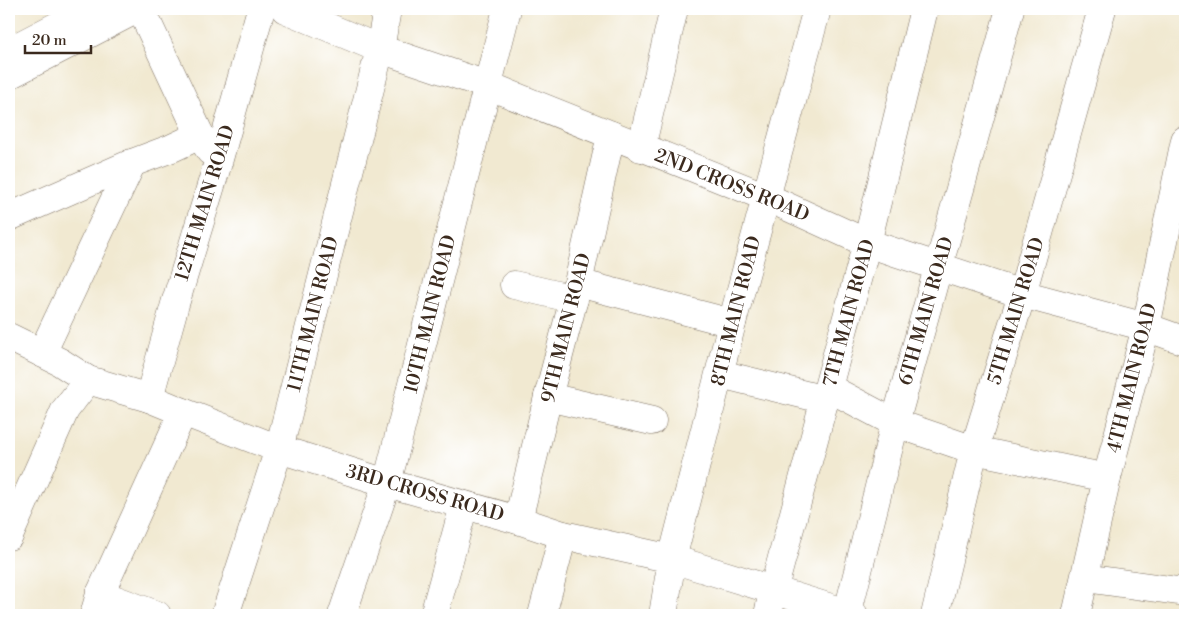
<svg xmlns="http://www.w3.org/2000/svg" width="1194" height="624" font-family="'Libre Bodoni',serif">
	<rect width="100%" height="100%" fill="#fff"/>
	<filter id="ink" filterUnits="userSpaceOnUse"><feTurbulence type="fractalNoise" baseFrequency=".02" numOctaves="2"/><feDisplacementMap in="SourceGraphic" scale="10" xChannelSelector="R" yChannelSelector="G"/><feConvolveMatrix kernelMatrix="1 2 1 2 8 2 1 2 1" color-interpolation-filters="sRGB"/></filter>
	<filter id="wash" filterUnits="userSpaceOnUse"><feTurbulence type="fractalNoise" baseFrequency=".0096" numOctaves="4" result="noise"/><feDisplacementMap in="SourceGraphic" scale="20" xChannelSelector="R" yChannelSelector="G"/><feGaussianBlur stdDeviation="1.12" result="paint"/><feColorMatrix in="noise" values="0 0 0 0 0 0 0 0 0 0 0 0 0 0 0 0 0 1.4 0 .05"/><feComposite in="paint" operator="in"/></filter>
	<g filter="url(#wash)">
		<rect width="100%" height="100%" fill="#f1e9d1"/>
	</g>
	<g filter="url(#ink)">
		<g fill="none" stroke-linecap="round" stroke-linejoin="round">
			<defs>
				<g id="minor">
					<path d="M 141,9 L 200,135 L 210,151"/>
					<path d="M 285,9 L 380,49 L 487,85 L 766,197 L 867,243 L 1022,294 L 1146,327 L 1185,341"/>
					<path d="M 641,148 L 674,9"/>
					<path d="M 9,217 L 132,163 L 172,148 L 200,135"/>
					<path d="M 578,283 L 732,323"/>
					<path d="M 514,285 L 574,299"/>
					<path d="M 9,337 L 60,362 L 88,380 L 149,398 L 183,412 L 279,449 L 387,483 L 518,520 L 563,535 L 672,559 L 854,615"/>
					<path d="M 42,353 L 132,163"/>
					<path d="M 720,374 L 826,400"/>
					<path d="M 829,388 L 895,423 L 974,450 L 1107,478"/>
					<path d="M 548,397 L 652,421"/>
					<path d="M 149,398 L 175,304 L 217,166 L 261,9"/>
					<path d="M 518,520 L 548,397 L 578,283 L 611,135"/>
					<path d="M 9,536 L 65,410 L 88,380"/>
					<path d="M 1085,578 L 1185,592"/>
					<path d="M 100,594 L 157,615"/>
					<path d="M 94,615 L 100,594 L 183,412"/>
					<path d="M 225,615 L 279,449 L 380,49 L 387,9"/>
					<path d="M 342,615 L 387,483 L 507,9"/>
					<path d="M 434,615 L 464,505"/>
					<path d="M 542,615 L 563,535"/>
					<path d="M 663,615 L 672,559 L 732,323 L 817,9"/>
					<path d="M 768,615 L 773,591 L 867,243 L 924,9"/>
					<path d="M 847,615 L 895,423 L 1010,9"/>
					<path d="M 935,615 L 974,450 L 1022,294 L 1102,9"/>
					<path d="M 1076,615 L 1107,478 L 1146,327 L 1185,140"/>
				</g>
				<g id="major">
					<path d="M 9,51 L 90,9"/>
					<path d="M 9,75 L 137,9"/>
				</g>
			</defs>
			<use href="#minor" stroke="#7b6d5d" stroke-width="29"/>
			<use href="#major" stroke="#7b6d5d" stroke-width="29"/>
			<use href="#minor" stroke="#fff" stroke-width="28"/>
			<use href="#major" stroke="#fff" stroke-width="28"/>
		</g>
	</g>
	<g text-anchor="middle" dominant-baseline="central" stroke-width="4" stroke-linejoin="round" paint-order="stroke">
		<g font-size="19" fill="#3b2a1e" stroke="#fff">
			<text transform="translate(732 185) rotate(22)">2ND CROSS ROAD</text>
			<text transform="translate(205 203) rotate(-73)">12TH MAIN ROAD</text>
			<text transform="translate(736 311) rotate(-76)">8TH MAIN ROAD</text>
			<text transform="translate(926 311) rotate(-74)">6TH MAIN ROAD</text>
			<text transform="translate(1016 311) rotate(-73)">5TH MAIN ROAD</text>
			<text transform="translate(849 313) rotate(-75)">7TH MAIN ROAD</text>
			<text transform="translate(313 314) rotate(-76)">11TH MAIN ROAD</text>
			<text transform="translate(430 314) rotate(-76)">10TH MAIN ROAD</text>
			<text transform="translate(566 328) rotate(-76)">9TH MAIN ROAD</text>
			<text transform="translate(1132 378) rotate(-76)">4TH MAIN ROAD</text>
			<text transform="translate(425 493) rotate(16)">3RD CROSS ROAD</text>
		</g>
	</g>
	<rect width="1194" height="624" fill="none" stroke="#fff" stroke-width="30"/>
	<path d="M25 45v8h66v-8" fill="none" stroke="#3b2a1e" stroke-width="2.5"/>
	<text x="32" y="45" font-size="15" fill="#3b2a1e" stroke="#ffffff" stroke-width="4" paint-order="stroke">20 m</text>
</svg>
